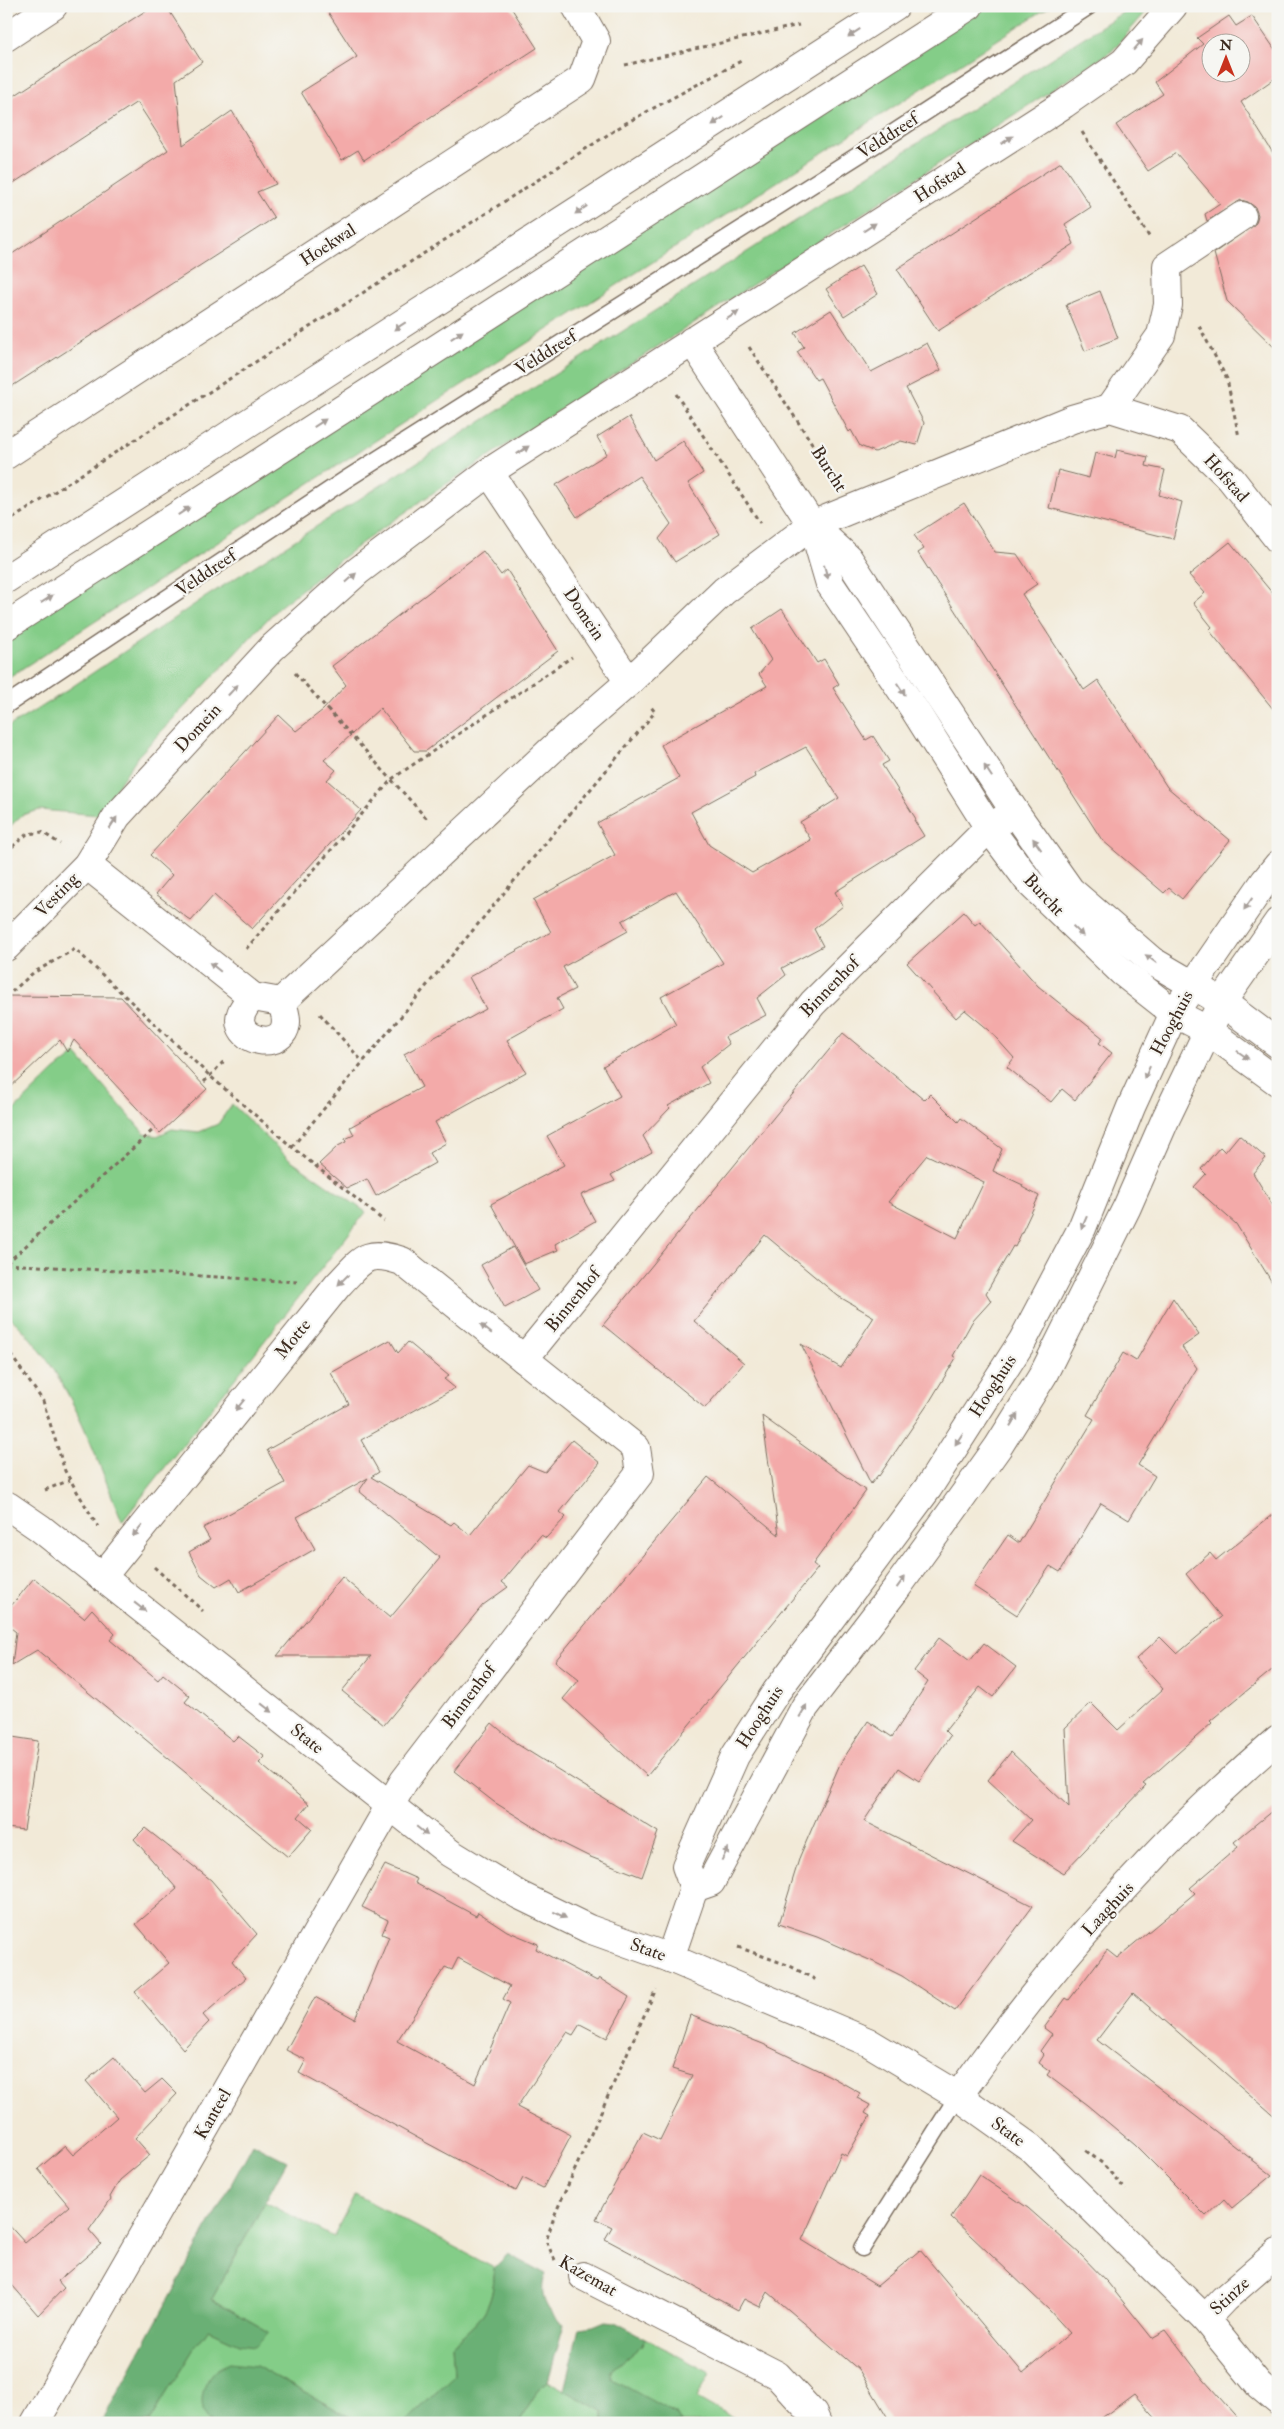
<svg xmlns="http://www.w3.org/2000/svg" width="1284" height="2429" font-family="'IM FELL Double Pica',serif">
	<rect width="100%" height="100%" fill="#f6f6f2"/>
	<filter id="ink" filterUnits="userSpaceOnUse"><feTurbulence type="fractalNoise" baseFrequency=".02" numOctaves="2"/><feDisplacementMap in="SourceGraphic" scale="10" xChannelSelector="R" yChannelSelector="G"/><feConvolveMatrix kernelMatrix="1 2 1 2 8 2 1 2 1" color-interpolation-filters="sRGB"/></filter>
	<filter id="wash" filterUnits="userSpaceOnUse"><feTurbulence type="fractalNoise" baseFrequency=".0096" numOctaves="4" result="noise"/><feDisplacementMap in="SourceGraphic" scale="20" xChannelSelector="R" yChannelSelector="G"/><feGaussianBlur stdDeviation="1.12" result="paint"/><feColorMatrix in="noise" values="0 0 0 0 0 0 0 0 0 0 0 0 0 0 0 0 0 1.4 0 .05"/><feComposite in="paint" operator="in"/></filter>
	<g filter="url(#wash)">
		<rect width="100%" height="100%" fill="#f2ead8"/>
		<g fill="#84cd88" stroke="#607c53">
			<path d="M 987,6 L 1050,6 L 6,679 L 6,636 Z"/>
			<path d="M 1133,6 L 1151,6 L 1112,51 L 437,490 L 363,542 L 279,607 L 138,756 L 98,815 L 40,810 L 22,815 L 6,830 L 6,728 L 48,703 L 201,600 Z"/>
			<path d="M 76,1054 L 144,1133 L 157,1136 L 172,1129 L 199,1132 L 218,1124 L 232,1104 L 288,1158 L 366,1212 L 122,1522 C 93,1450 67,1365 6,1314 L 6,1118 L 54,1071 Z"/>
			<path d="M 355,2194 L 494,2268 C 495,2307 481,2321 452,2344 L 454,2375 L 405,2423 L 361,2423 L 256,2366 L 208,2420 L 212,2423 L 148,2423 L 193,2350 L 208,2330 L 239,2344 L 269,2332 L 212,2299 L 265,2202 L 333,2237 Z"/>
			<path d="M 645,2338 L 710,2373 L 697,2398 L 741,2423 L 681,2423 L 676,2414 L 614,2382 L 611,2379 L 612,2370 L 641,2346 Z"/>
			<path d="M 548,2381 L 603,2411 L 603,2423 L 518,2423 L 542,2385 Z"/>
		</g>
		<g fill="#6bb074" stroke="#536d49">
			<path d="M 253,2144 L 287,2161 L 212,2299 L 269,2332 L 255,2346 L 239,2344 L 208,2330 L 193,2350 L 148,2423 L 101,2423 Z"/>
			<path d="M 508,2254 L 546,2274 C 537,2295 547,2312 564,2324 L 548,2381 L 542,2385 L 518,2423 L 405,2423 L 454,2375 L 452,2344 C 481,2321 495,2307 494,2268 Z"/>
			<path d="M 605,2321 L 615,2322 L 645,2338 L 641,2346 L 612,2370 L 612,2379 L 676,2414 L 681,2423 L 603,2423 L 603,2411 L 564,2390 L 579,2328 L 593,2326 Z"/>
			<path d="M 230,2363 L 256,2366 L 361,2423 L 212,2423 C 195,2410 202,2382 216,2370 C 220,2367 226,2365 230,2363 Z"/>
		</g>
		<g id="blocks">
			<g fill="#f3aaa9" fill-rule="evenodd">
				<path d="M 153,6 L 166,6 L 202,62 L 176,80 L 183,145 L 232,111 L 276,184 L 257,192 L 274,218 L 6,390 L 6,258 L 168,150 L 137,102 L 6,188 L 6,101 Z"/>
				<path d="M 324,6 L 510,6 L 537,48 L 364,160 L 358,150 L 342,160 L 301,92 L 357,57 Z"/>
				<path d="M 1229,16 L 1236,26 L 1252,16 L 1278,54 L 1278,76 L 1241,102 L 1278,161 L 1278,351 L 1227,301 L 1214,253 L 1256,223 L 1258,215 L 1255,207 L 1248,202 L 1241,200 L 1207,221 L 1205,214 L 1220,204 L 1176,153 L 1148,171 L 1116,125 L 1163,94 L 1155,82 L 1203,44 L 1197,38 ZM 1212,42 L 1242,42 L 1242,72 L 1212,72 Z"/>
				<path d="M 1061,162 L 1091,207 L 1065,224 L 1074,244 L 938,331 L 897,269 Z"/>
				<path d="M 861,266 L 878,294 L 844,316 L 826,289 Z"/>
				<path d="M 1100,291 L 1118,338 L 1085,351 L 1066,305 Z"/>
				<path d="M 831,310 L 871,372 L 927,343 L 941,370 L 906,388 L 924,423 L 917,445 L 901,441 L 875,452 L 860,446 L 851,430 L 849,432 L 820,378 L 816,380 L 797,352 L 804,347 L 795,333 Z"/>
				<path d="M 629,417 L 654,460 L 683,441 L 703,473 L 688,483 L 720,534 L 675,562 L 659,539 L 671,524 L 639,476 L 577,517 L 556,485 L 607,454 L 597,437 Z"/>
				<path d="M 1117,450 L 1148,457 L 1146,466 L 1165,470 L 1159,495 L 1182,502 L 1173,539 L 1049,508 L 1058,470 L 1089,478 L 1095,453 L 1115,458 Z"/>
				<path d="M 964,503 L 995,552 L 1017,554 L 1037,584 L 1022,594 L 1084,690 L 1098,680 L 1167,787 L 1230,840 L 1182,899 L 1169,888 L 1164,893 L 1102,840 L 918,553 L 924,549 L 914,535 Z"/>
				<path d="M 1230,542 L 1278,600 L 1278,715 L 1209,630 L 1212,627 L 1193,603 L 1205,593 L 1189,575 Z"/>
				<path d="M 483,551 L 501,575 L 507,570 L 558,651 L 426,751 L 414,751 L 380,708 L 324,760 L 336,770 L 327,780 L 361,810 L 252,929 L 214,895 L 191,921 L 156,894 L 172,875 L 150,855 L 279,715 L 296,731 L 323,710 L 346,685 L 332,666 Z"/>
				<path d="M 782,609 L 817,663 L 824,659 L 839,684 L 833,688 L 866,740 L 873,736 L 889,761 L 882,765 L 916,819 L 914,820 L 924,836 L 835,892 L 843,906 L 814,929 L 823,946 L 782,968 L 786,975 L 757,998 L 766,1015 L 725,1037 L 729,1044 L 700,1067 L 709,1083 L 668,1106 L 670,1108 L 643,1136 L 652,1152 L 611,1175 L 615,1181 L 581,1195 L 595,1221 L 555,1244 L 558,1250 L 524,1264 L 491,1204 L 564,1165 L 547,1136 L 620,1096 L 603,1066 L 676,1024 L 661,997 L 723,963 L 676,891 L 622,921 L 628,931 L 563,967 L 575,989 L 557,998 L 563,1009 L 507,1040 L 526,1072 L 435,1122 L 446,1143 L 429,1153 L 435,1163 L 376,1196 L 367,1179 L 347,1188 L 319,1164 L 338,1146 L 346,1142 L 345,1139 L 354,1135 L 350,1127 L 422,1087 L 404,1054 L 486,1009 L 469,977 L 551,932 L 533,900 L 615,855 L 597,823 L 679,778 L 661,745 L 767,686 L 759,674 L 771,660 L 752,629 ZM 806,747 L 839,798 L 800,822 L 811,840 L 752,873 L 709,845 L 691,812 L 755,777 L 754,774 Z"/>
				<path d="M 964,912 L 975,925 L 980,921 L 1038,986 L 1103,1038 L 1099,1043 L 1112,1053 L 1075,1100 L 1062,1089 L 1051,1102 L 1029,1085 L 1007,1067 L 1014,1058 L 989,1030 L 965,1010 L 956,1018 L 907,963 Z"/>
				<path d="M 6,996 L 121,997 L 207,1089 L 160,1133 L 74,1040 L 67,1052 L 60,1040 L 6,1091 Z"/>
				<path d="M 843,1033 L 924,1100 L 930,1094 L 958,1122 L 961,1118 L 1002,1149 L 993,1171 L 1023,1185 L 1022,1187 L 1039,1196 L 1015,1247 L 1013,1246 L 986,1293 L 991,1301 L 972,1322 L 953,1356 L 956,1358 L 930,1401 L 879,1476 L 878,1475 L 871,1484 L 801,1344 L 841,1368 L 874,1317 L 838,1296 L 765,1235 L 694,1321 L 744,1363 L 705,1408 L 603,1325 ZM 927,1155 L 984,1182 L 957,1238 L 888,1202 Z"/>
				<path d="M 1239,1135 L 1266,1158 L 1253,1173 L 1278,1214 L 1278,1292 L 1236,1224 L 1194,1187 L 1206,1174 L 1201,1169 L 1220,1147 L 1225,1152 Z"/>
				<path d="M 513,1247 L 538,1290 L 505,1308 L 481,1265 Z"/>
				<path d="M 1173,1298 L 1199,1335 L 1182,1347 L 1197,1368 L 1138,1465 L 1155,1476 L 1129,1520 L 1101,1503 L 1060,1572 L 1050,1566 L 1017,1615 L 973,1586 L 1008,1535 L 1019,1543 L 1094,1419 L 1087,1415 L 1123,1353 L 1136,1361 Z"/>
				<path d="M 390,1340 L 398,1353 L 408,1342 L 449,1376 L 444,1379 L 455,1388 L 361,1440 L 379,1472 L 371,1477 L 451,1525 L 454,1522 L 470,1535 L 528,1465 L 545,1472 L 572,1440 L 600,1463 L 560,1512 L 566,1517 L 546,1538 L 541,1535 L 502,1582 L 508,1587 L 483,1605 L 384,1725 L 342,1691 L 371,1656 L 277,1656 L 342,1577 L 390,1618 L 440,1558 L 359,1491 L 368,1478 L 297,1517 L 315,1549 L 239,1592 L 231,1578 L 216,1587 L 201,1575 L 189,1552 L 210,1540 L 203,1528 L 285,1483 L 267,1450 L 349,1404 L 331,1373 Z"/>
				<path d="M 762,1416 L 866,1491 L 813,1564 L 818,1568 L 647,1776 L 563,1699 L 579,1680 L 555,1661 L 708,1477 L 779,1535 Z"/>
				<path d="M 1278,1510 L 1278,1665 L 1210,1721 L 1212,1723 L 1143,1784 L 1146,1786 L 1063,1873 L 1012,1841 L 1031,1820 L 988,1780 L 1011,1752 L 1069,1807 L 1065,1728 L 1091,1703 L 1118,1730 L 1163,1689 L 1136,1659 L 1160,1637 L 1177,1654 L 1221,1617 L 1186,1574 L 1210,1553 L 1216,1560 Z"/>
				<path d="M 34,1578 L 84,1618 L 92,1609 L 115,1634 L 110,1640 L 158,1680 L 163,1674 L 190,1696 L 185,1702 L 233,1741 L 238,1736 L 265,1757 L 259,1763 L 309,1804 L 298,1817 L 312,1829 L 288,1857 L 37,1650 L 12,1665 L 16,1632 L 6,1624 L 6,1612 Z"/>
				<path d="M 939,1638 L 970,1661 L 984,1643 L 1016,1667 L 993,1697 L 980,1687 L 945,1731 L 950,1736 L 919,1781 L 899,1768 L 864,1821 L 1033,1906 L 955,2011 L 902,1976 L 874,1962 L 817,1937 L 779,1924 L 800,1856 L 840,1764 L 868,1721 L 892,1737 L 928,1682 L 914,1671 Z"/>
				<path d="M 492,1723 L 517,1744 L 658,1832 L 642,1877 L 588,1856 L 552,1838 L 494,1802 L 454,1771 Z"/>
				<path d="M 6,1736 L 38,1741 L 24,1830 L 6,1828 Z"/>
				<path d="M 1278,1806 L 1278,2119 L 1133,1993 L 1097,2040 L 1272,2175 L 1232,2208 L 1224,2199 L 1206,2216 L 1135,2145 L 1087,2105 L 1047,2075 L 1050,2071 L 1039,2063 L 1044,2055 L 1040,2051 L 1052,2034 L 1044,2028 L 1066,1998 L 1069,2000 L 1107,1950 L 1117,1958 L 1195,1893 L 1190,1888 L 1238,1847 L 1234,1842 Z"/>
				<path d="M 145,1828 L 211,1880 L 257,1934 L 232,1961 L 246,1978 L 203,2015 L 209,2022 L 183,2049 L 135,1992 L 169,1963 L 136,1924 L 177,1889 L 134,1839 Z"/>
				<path d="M 385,1865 L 417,1879 L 415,1883 L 476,1916 L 478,1912 L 507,1931 L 538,1944 L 536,1949 L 597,1981 L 599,1978 L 629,1997 L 607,2038 L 580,2024 L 573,2035 L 567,2032 L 517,2107 L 571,2135 L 543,2188 L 523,2178 L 516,2191 L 425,2142 L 299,2073 L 306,2060 L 286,2050 L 315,1997 L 355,2019 L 389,1937 L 382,1934 L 388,1920 L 362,1907 ZM 458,1958 L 510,1986 L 503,1999 L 510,2003 L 475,2084 L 397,2041 L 445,1967 L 452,1970 Z"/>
				<path d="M 690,2015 L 763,2044 L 830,2076 L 860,2093 L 857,2098 L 870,2105 L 865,2113 L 870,2116 L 847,2156 L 841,2153 L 802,2240 L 877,2286 L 920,2250 L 1023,2373 L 1070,2333 L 1049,2310 L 951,2217 L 979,2175 L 1028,2208 L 1080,2254 L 1108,2283 L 1152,2338 L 1166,2330 L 1204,2380 L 1242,2423 L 1160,2423 L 1134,2394 L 1095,2423 L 891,2423 L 859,2370 L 768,2292 L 760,2307 L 744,2299 L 738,2310 L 605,2239 L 612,2227 L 596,2219 L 643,2132 L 660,2140 L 692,2075 L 672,2069 Z"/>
				<path d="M 114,2057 L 145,2093 L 162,2079 L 177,2094 L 135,2138 L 150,2155 L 120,2180 L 110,2197 L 111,2199 L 89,2230 L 101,2244 L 58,2281 L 64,2288 L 38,2315 L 6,2278 L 6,2222 L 25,2243 L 69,2206 L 38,2169 L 65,2146 L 73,2155 L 117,2117 L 86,2081 Z"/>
			</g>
		</g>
	</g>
	<g filter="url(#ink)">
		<use href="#blocks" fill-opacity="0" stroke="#7b6d5f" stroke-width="1"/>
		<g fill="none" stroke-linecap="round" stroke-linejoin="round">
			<defs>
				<g id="lane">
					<path d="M 6,705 L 345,480 L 884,139 L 1089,6"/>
					<path d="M 862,2248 L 958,2096"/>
				</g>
				<g id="street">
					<path d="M 6,37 L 53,6"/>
					<path d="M 692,341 L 812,525 L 848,558 L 1015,812 L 1070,890 L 1152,961 L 1222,1002 L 1278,1044"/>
					<path d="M 1110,408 L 1161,335 L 1168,305 L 1167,266 L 1242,216"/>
					<path d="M 6,455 L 582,79 L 596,41 L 576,6"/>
					<path d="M 489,472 L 629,682"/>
					<path d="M 813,526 L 830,584 L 914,709 L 989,828 L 1030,883 L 1122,972 L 1174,1013 L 1207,1030 L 1278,1082"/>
					<path d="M 87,865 L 253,997 L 281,1002 L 562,740 L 629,682 L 724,591 L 812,525 L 1072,419 L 1110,408 L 1180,430 L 1231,479 L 1278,539"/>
					<path d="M 6,947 L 87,865 L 117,816 L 272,648 L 358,571 L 489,472 L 1064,104 L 1124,62 L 1173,6"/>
					<path d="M 253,997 C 205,1043 309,1064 281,1002"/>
					<path d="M 8,1506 L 40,1528 L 450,1853 L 519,1895 L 589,1929 L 670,1958 L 868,2042 L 958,2096 L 1031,2148 L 1205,2319 L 1259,2385 L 1278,2401"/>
					<path d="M 102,1577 L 338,1285 C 363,1259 365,1249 402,1261 L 524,1359"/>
					<path d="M 694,1888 L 711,1882 L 805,1707 L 896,1589 L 963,1496 L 998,1447 L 1043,1375 L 1127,1207 L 1166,1118 L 1222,1002 L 1278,922"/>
					<path d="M 670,1958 L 694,1888 L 686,1866 L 735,1756 L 776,1692 L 928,1488 L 1023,1340 L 1082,1228 L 1131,1107 L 1174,1013 L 1265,881 L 1278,865"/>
					<path d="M 958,2096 C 1050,1966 1157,1843 1278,1739"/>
					<path d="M 583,2276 L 777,2375 L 813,2414 L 817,2423"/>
					<path d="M 1205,2319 L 1224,2299 L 1278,2252"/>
					<path d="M 35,2423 L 404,1781 L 640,1473 L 636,1448 L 524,1359 L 813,1003 L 989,828 L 1015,812"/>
				</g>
				<g id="secondary">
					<path d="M 6,579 L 895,6"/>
					<path d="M 6,626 L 969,6"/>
				</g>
			</defs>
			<use href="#lane" stroke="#7b6d5f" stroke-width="19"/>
			<use href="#street" stroke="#7b6d5f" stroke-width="30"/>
			<use href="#secondary" stroke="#7b6d5f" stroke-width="30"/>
			<g stroke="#7b6d5f" stroke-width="3" stroke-dasharray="4 4" stroke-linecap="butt">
				<path d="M 625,65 L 799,25"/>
				<path d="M 1082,132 L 1150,238"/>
				<path d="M 1199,326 L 1227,379 L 1239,437"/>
				<path d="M 749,347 L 836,480"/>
				<path d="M 676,394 L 760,523"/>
				<path d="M 6,523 L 626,123 L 741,61"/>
				<path d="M 295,673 L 428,820"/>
				<path d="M 6,852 L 27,834 L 42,832 L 60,844"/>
				<path d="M 246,949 L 392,779 L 572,657"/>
				<path d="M 6,997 L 33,973 L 75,949 L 210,1076 L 292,1147 L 384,1221"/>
				<path d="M 320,1014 L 363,1062"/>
				<path d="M 204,1082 L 226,1059"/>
				<path d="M 292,1147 L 655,712 L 651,707"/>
				<path d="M 7,1263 L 154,1129"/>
				<path d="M 6,1264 L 297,1282"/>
				<path d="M 6,1348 L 43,1401 L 65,1471 L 98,1527"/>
				<path d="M 45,1490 L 70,1480"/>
				<path d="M 154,1567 L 203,1611"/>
				<path d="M 738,1947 L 790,1966 L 818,1981"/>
				<path d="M 1086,2151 L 1102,2163 L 1126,2190"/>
				<path d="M 555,2260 L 546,2241 L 555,2214 L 656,1989"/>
			</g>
			<use href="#lane" stroke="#fff" stroke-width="16"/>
			<use href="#street" stroke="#fff" stroke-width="28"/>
			<use href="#secondary" stroke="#fff" stroke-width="28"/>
		</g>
		<defs><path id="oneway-solid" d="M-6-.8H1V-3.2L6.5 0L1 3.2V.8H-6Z" transform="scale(1.25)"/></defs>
		<g fill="#a79f9a">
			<use href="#oneway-solid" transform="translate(854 33) rotate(147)"/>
			<use href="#oneway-solid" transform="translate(1138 45) rotate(-49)"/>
			<use href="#oneway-solid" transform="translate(718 121) rotate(147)"/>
			<use href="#oneway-solid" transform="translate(1007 140) rotate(-33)"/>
			<use href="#oneway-solid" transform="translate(581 210) rotate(147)"/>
			<use href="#oneway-solid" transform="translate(870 227) rotate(-33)"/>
			<use href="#oneway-solid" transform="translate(733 315) rotate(-33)"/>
			<use href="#oneway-solid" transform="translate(400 326) rotate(147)"/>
			<use href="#oneway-solid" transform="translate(457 335) rotate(-33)"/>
			<use href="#oneway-solid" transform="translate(320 423) rotate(-33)"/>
			<use href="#oneway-solid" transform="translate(523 450) rotate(-33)"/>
			<use href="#oneway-solid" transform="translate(184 511) rotate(-33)"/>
			<use href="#oneway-solid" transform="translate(826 572) rotate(74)"/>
			<use href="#oneway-solid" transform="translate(351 578) rotate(-42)"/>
			<use href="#oneway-solid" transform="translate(47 599) rotate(-33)"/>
			<use href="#oneway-solid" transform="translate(901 689) rotate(56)"/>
			<use href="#oneway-solid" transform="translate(233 690) rotate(-47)"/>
			<use href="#oneway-solid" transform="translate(988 771) rotate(-123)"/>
			<use href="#oneway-solid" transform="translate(113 823) rotate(-57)"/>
			<use href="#oneway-solid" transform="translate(1037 844) rotate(-126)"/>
			<use href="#oneway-solid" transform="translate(1248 904) rotate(125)"/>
			<use href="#oneway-solid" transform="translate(1078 931) rotate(44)"/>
			<use href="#oneway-solid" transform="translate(1151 959) rotate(-144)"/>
			<use href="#oneway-solid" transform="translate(215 967) rotate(-141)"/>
			<use href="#oneway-solid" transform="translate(1243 1055) rotate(35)"/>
			<use href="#oneway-solid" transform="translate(1147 1073) rotate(114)"/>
			<use href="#oneway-solid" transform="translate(1084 1223) rotate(113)"/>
			<use href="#oneway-solid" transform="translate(343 1280) rotate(135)"/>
			<use href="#oneway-solid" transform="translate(486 1329) rotate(-141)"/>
			<use href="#oneway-solid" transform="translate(240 1405) rotate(129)"/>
			<use href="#oneway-solid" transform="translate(1014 1420) rotate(-58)"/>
			<use href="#oneway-solid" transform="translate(959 1439) rotate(123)"/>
			<use href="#oneway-solid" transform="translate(137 1531) rotate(129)"/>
			<use href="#oneway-solid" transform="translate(901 1582) rotate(-54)"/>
			<use href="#oneway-solid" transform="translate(140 1607) rotate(38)"/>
			<use href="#oneway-solid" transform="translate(267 1708) rotate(38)"/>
			<use href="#oneway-solid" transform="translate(803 1711) rotate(-60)"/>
			<use href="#oneway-solid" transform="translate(422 1831) rotate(39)"/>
			<use href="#oneway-solid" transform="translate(725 1854) rotate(-62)"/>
			<use href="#oneway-solid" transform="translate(560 1915) rotate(26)"/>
		</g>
	</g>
	<g text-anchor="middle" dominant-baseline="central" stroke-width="4.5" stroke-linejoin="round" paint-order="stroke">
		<g font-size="18" fill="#3b2a1e" stroke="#f6f6f2">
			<text transform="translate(888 136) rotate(-33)">Velddreef</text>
			<text transform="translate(940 183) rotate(-33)">Hofstad</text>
			<text transform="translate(328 245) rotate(-33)">Hoekwal</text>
			<text transform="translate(546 353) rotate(-32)">Velddreef</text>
			<text transform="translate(829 469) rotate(57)">Burcht</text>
			<text transform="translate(1226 478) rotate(48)">Hofstad</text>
			<text transform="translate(206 573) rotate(-34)">Velddreef</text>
			<text transform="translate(584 614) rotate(56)">Domein</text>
			<text transform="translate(198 728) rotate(-47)">Domein</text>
			<text transform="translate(57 895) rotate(-46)">Vesting</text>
			<text transform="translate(1044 895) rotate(47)">Burcht</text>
			<text transform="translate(830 987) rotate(-46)">Binnenhof</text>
			<text transform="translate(1172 1023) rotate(-62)">Hooghuis</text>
			<text transform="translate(573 1300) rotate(-51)">Binnenhof</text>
			<text transform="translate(293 1339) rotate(-51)">Motte</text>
			<text transform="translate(993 1386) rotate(-57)">Hooghuis</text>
			<text transform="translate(469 1696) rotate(-53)">Binnenhof</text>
			<text transform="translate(760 1717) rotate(-57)">Hooghuis</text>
			<text transform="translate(307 1739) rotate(38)">State</text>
			<text transform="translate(1108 1909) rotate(-47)">Laaghuis</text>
			<text transform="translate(648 1950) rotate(20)">State</text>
			<text transform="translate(213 2114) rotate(-60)">Kanteel</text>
			<text transform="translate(1008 2132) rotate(36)">State</text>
			<text transform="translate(588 2276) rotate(30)">Kazemat</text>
			<text transform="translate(1230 2296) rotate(-43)">Stinze</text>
		</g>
	</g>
	<rect width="1284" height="2429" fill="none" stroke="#f6f6f2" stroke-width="25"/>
	<g transform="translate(1226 58)"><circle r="24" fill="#f6f6f2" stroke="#aba49d"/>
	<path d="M0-4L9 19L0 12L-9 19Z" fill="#c8321e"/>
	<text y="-8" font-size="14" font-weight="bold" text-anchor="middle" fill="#3b2a1e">N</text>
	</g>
</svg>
